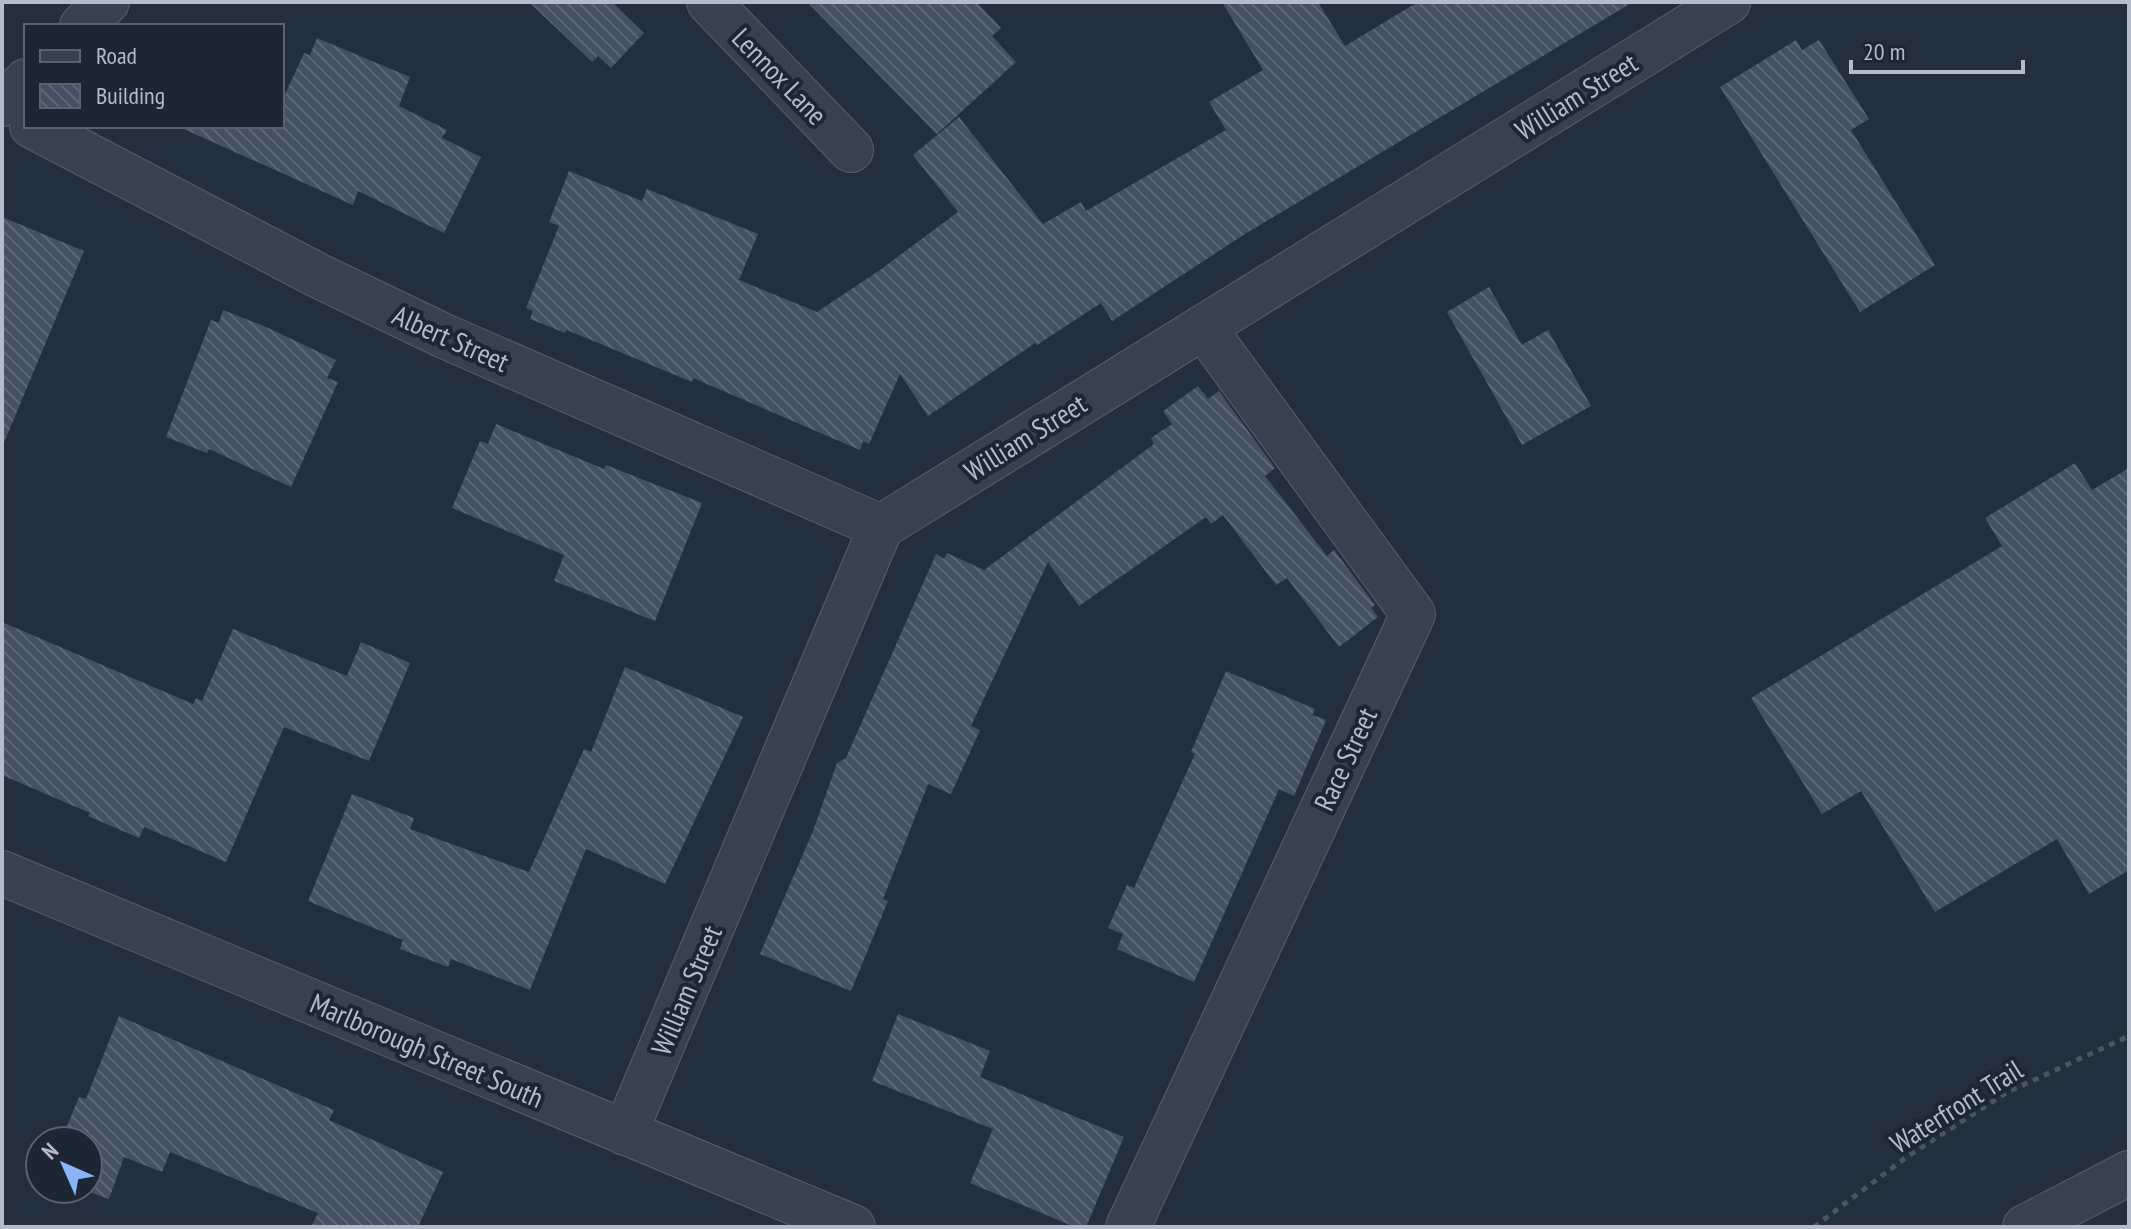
<svg xmlns="http://www.w3.org/2000/svg" width="2131" height="1229" font-family="'PT Sans Narrow',sans-serif">
	<defs>
		<pattern id="building-back-hatch" width="6" height="6" patternUnits="userSpaceOnUse" patternTransform="scale(2)"><rect width="6" height="6" fill="#455162"/><path d="M-1 5l2 2M0 0l6 6M5-1l2 2" fill="none" stroke="#5d6877"/></pattern>
	</defs>
	<rect width="100%" height="100%" fill="#242f3e"/>
	<g fill="url(#building-back-hatch)">
		<path d="M 529,2 L 612,2 L 644,33 L 611,68 L 598,56 L 592,62 Z"/>
		<path d="M 807,2 L 976,2 L 1001,28 L 992,36 L 1016,62 L 937,134 Z"/>
		<path d="M 1222,2 L 1318,2 L 1345,46 L 1418,2 L 1633,2 L 1245,234 L 1112,321 L 1101,303 L 1037,345 L 1035,343 L 928,416 L 900,374 L 869,444 L 863,441 L 860,450 L 693,378 L 692,382 L 567,330 L 565,333 L 530,319 L 533,311 L 526,308 L 559,226 L 549,222 L 569,171 L 642,201 L 647,189 L 758,234 L 739,280 L 817,312 L 880,270 L 958,212 L 913,155 L 959,117 L 1043,224 L 1081,202 L 1086,211 L 1226,130 L 1209,102 L 1263,70 Z"/>
		<path d="M 317,38 L 410,77 L 399,106 L 447,130 L 442,138 L 481,157 L 444,233 L 358,191 L 353,205 L 177,126 L 282,126 L 282,101 L 304,53 L 310,55 Z"/>
		<path d="M 1796,40 L 1802,50 L 1819,40 L 1869,119 L 1851,130 L 1935,265 L 1860,312 L 1720,87 Z"/>
		<path d="M 2,217 L 84,251 L 3,445 L 2,444 Z"/>
		<path d="M 1489,287 L 1522,345 L 1548,330 L 1591,406 L 1522,445 L 1447,312 Z"/>
		<path d="M 223,310 L 266,327 L 336,360 L 327,378 L 338,382 L 291,487 L 209,449 L 207,453 L 166,437 L 211,320 L 219,323 Z"/>
		<path d="M 1198,386 L 1208,399 L 1219,391 L 1275,468 L 1265,476 L 1327,556 L 1334,550 L 1375,605 L 1371,608 L 1378,617 L 1339,647 L 1287,578 L 1276,585 L 1223,515 L 1211,524 L 1206,517 L 1079,606 L 1048,562 L 971,726 L 980,730 L 951,794 L 928,784 L 883,899 L 888,901 L 851,991 L 760,954 L 813,831 L 837,763 L 846,758 L 936,554 L 944,559 L 947,553 L 984,570 L 1154,444 L 1151,438 L 1172,424 L 1163,411 Z"/>
		<path d="M 496,424 L 604,469 L 606,465 L 702,503 L 655,621 L 554,581 L 564,555 L 452,508 L 480,441 L 488,444 Z"/>
		<path d="M 2075,463 L 2092,490 L 2129,468 L 2129,870 L 2089,894 L 2057,839 L 1935,912 L 1861,791 L 1822,814 L 1751,698 L 2002,546 L 1985,518 Z"/>
		<path d="M 2,622 L 193,704 L 196,698 L 202,701 L 233,629 L 347,676 L 361,642 L 410,663 L 369,761 L 284,727 L 226,862 L 144,827 L 139,838 L 88,816 L 90,813 L 2,775 Z"/>
		<path d="M 625,667 L 743,717 L 665,884 L 586,849 L 530,990 L 451,959 L 448,967 L 400,949 L 403,940 L 308,901 L 352,794 L 414,818 L 410,829 L 529,872 L 584,749 L 591,752 Z"/>
		<path d="M 1226,671 L 1315,709 L 1312,715 L 1326,720 L 1294,796 L 1279,789 L 1194,982 L 1117,949 L 1123,934 L 1108,928 L 1127,885 L 1134,888 L 1195,754 L 1191,752 Z"/>
		<path d="M 898,1014 L 990,1051 L 980,1077 L 1124,1137 L 1086,1227 L 1075,1227 L 970,1183 L 993,1129 L 872,1081 Z"/>
		<path d="M 119,1016 L 334,1110 L 329,1120 L 443,1172 L 418,1227 L 311,1227 L 318,1213 L 170,1152 L 162,1172 L 124,1157 L 109,1199 L 81,1189 L 88,1189 L 88,1141 L 61,1141 L 79,1097 L 86,1099 Z"/>
	</g>
	<g fill="none" stroke-linecap="round" stroke-linejoin="round">
		<defs>
			<g id="minor">
				<path d="M 709,2 L 851,150"/>
				<path d="M 82,26 L 107,2"/>
				<path d="M 2,104 L 26,81"/>
				<path d="M 32,126 L 319,276 L 444,336 L 881,527"/>
				<path d="M 2,873 L 853,1227"/>
				<path d="M 625,1133 L 881,527 L 1728,2"/>
				<path d="M 1128,1227 L 1413,614 L 1203,327"/>
				<path d="M 2025,1227 L 2129,1173"/>
			</g>
		</defs>
		<use href="#minor" stroke="#565f6c" stroke-width="46"/>
		<path stroke="#44595c" stroke-width="5" stroke-dasharray="6 6" stroke-linecap="butt" d="M 1814,1227 L 1908,1156 L 2006,1093 L 2129,1036"/>
		<use href="#minor" stroke="#38414e" stroke-width="44"/>
	</g>
	<g text-anchor="middle" dominant-baseline="central" stroke-width="8" stroke-linejoin="round" paint-order="stroke">
		<g font-size="28" fill="#b4bcc9" stroke="#1d2633">
			<text transform="translate(780 76) rotate(46)">Lennox Lane</text>
			<text transform="translate(1576 96) rotate(-32)">William Street</text>
			<text transform="translate(451 338) rotate(24)">Albert Street</text>
			<text transform="translate(1025 437) rotate(-32)">William Street</text>
			<text transform="translate(1345 759) rotate(-65)">Race Street</text>
			<text transform="translate(686 990) rotate(-67)">William Street</text>
			<text transform="translate(427 1050) rotate(23)">Marlborough Street South</text>
			<text transform="translate(1956 1106) rotate(-32)">Waterfront Trail</text>
		</g>
	</g>
	<rect width="2131" height="1229" fill="none" stroke="#b4bcc9" stroke-width="8"/>
	<rect x="24" y="24" width="260" height="104" fill="#1d2633" stroke="#59626f" stroke-width="2"/>
	<rect x="40" y="50" width="40" height="12" fill="#38414e" stroke="#59626f" stroke-width="2"/>
	<text x="96" y="64" font-size="24" fill="#b4bcc9">Road</text>
	<rect x="40" y="84" width="40" height="24" fill="url(#building-back-hatch)" stroke="#59626f" stroke-width="2"/>
	<text x="96" y="104" font-size="24" fill="#b4bcc9">Building</text>
	<g transform="translate(64 1165) rotate(315)"><circle r="38" fill="#1d2633" stroke="#59626f" stroke-width="2"/>
	<path d="M0-6L14 30L0 20L-14 30Z" fill="#8ab4f8"/>
	<text y="-12" font-size="22" font-weight="bold" text-anchor="middle" fill="#b4bcc9">N</text>
	</g>
	<path d="M1851 60v12h172v-12" fill="none" stroke="#b4bcc9" stroke-width="4"/>
	<text x="1863" y="60" font-size="24" fill="#b4bcc9" stroke="#1d2633" stroke-width="6" paint-order="stroke">20 m</text>
</svg>
